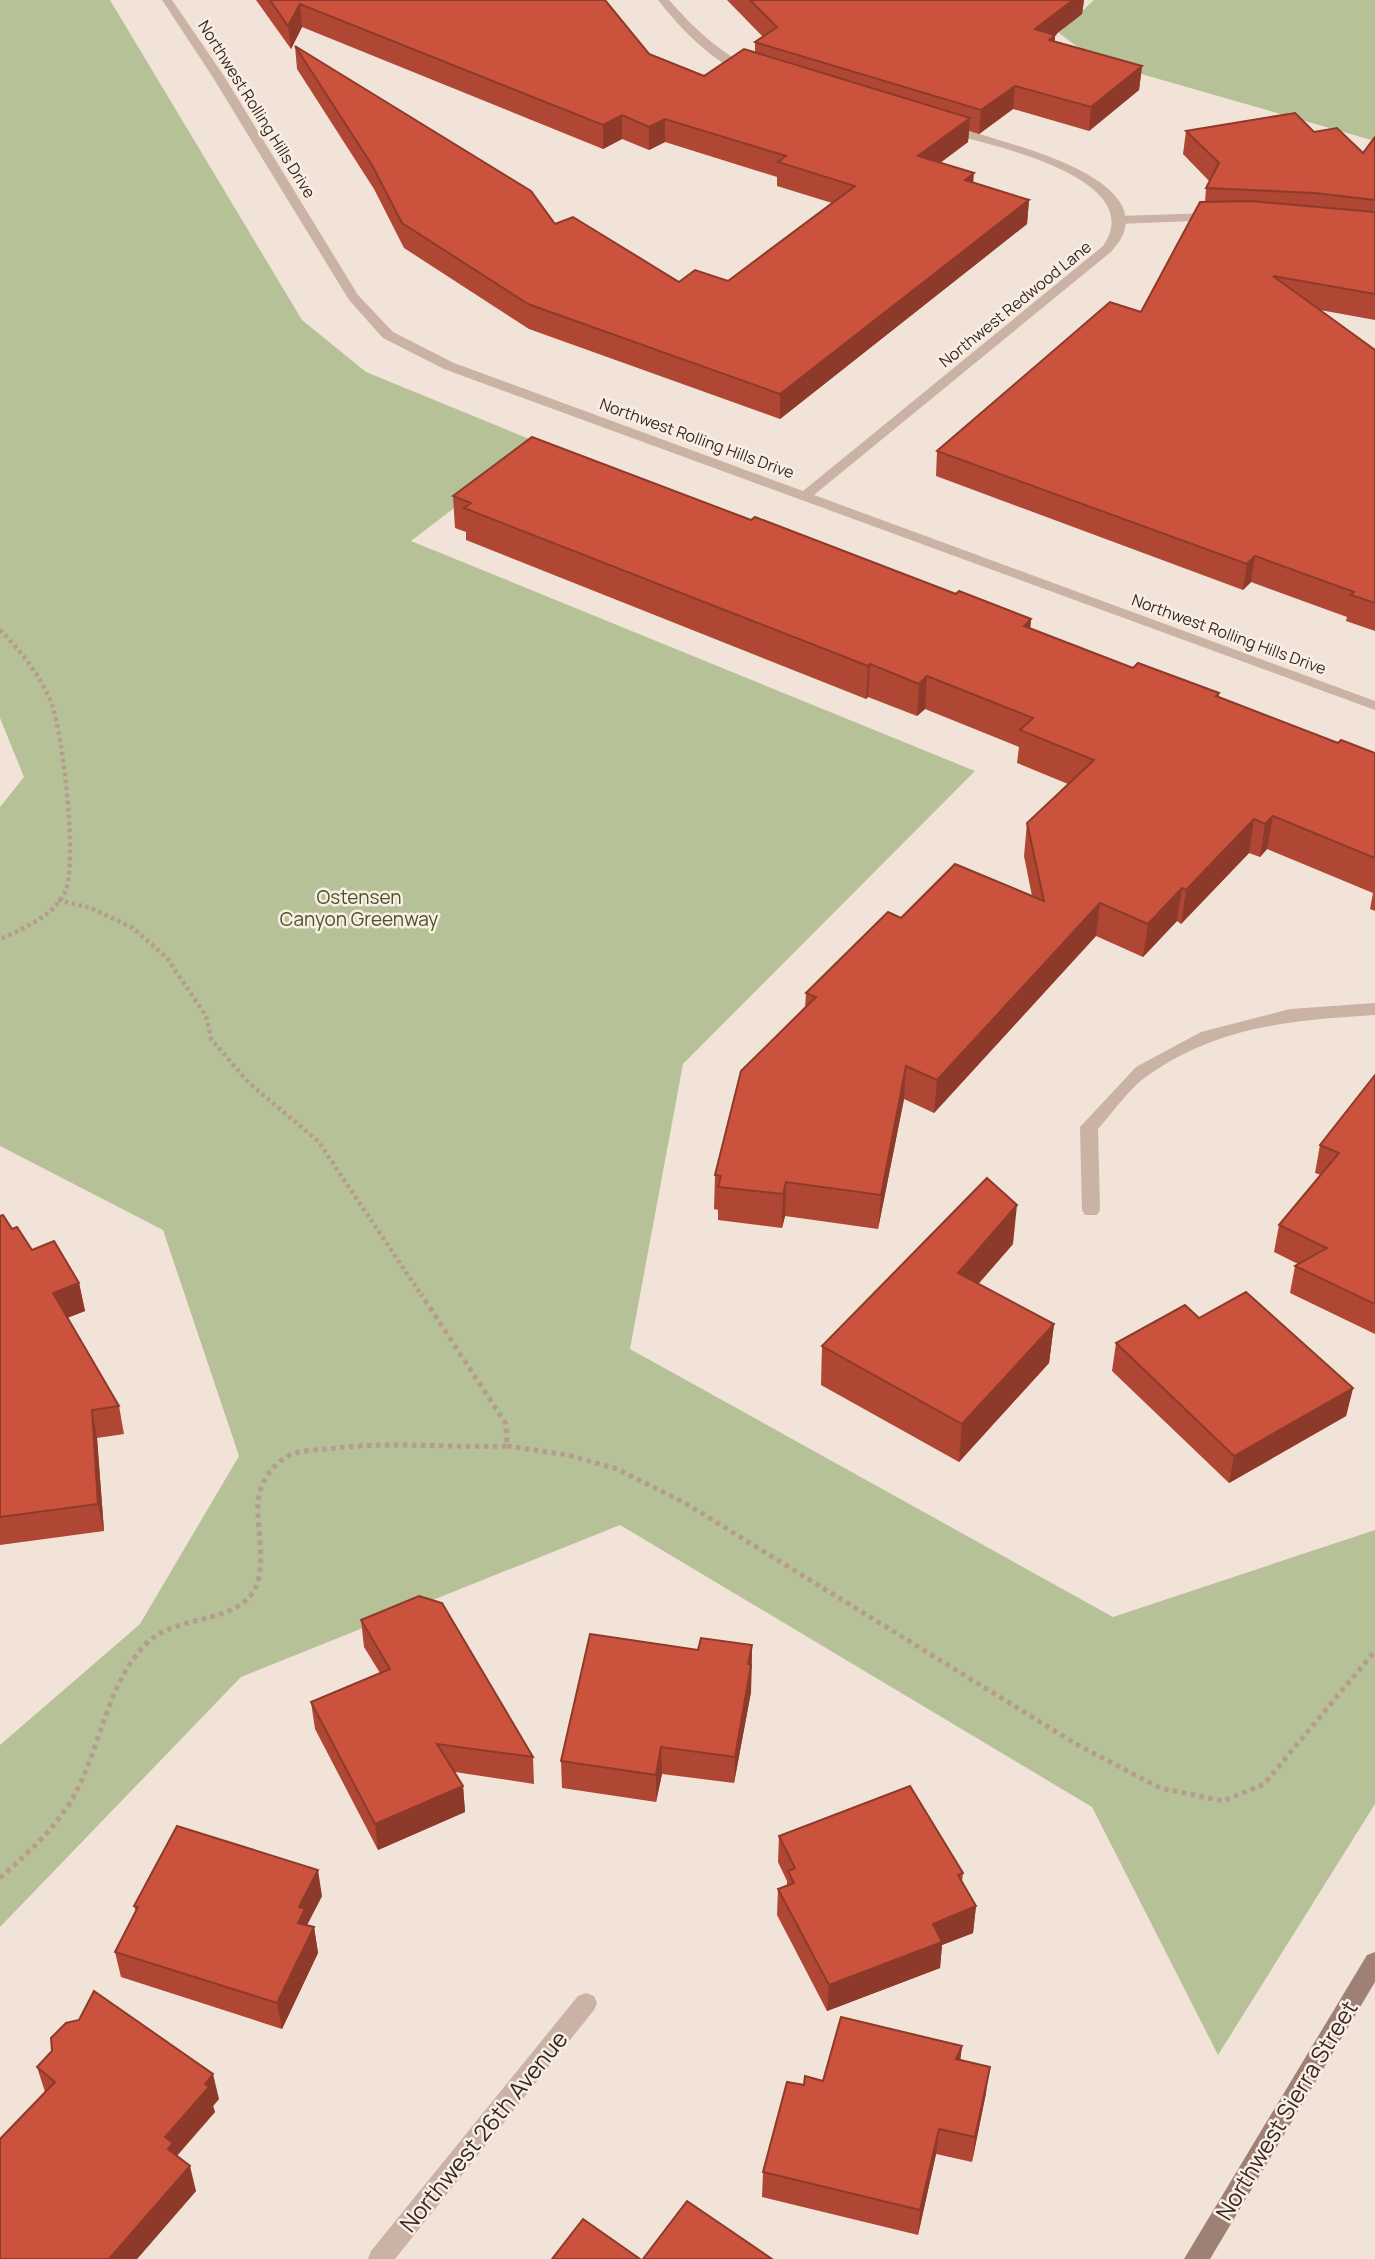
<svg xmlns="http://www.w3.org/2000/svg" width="1375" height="2259" font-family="Manrope,sans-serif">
	<rect width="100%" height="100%" fill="#f2e3d8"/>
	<g fill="#b7c198">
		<path d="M 0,0 L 110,0 L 302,320 L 366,372 L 539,443 L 411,541 L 975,771 L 683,1064 L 630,1349 L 1113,1617 L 1375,1530 L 1375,1804 L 1218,2055 L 1092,1807 L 620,1525 L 241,1677 L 0,1927 L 0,1745 L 140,1624 L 239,1456 L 163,1230 L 0,1146 L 0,807 L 24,777 L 0,718 Z"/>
		<path d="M 1094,0 L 1375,0 L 1375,141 L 1096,61 L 1059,33 Z"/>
	</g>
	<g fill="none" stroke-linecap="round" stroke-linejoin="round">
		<g stroke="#b69c8e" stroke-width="4.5" stroke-dasharray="3.5 3.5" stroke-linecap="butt">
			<path d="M 0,630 C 21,651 42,677 52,705 C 63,736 78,864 65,892 C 54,916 22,929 0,939"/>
			<path d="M 58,900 L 91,908 L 133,928 L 167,958 L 206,1016 L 211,1039 L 249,1083 L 318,1141 L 422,1296"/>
		</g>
		<g stroke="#b69c8e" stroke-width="5" stroke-dasharray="4.5 4.5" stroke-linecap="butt">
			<path d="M 507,1446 L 568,1455 L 617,1469 L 685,1503 L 1076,1744 L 1160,1788 L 1223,1801 L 1264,1784 L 1375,1651"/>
			<path d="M 0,1878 C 30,1851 61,1824 79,1786 C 101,1741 108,1686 143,1647 C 172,1614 225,1626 251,1595 C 269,1574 256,1527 258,1501 C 260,1482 273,1463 290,1455 C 301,1450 315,1450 327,1449 C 386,1441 447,1448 507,1446 L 506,1424 L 421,1294"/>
		</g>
		<path fill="#cab2a4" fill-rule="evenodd" d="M 1213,213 L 1217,214 L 1217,220 L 1118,224 L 1112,220 L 1118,216 Z"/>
		<g fill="#cab2a4" fill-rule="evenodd">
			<path d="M 162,0 L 172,0 L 224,76 L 358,295 L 393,332 L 454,363 L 803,491 L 1103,246 C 1151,177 984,143 942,132 L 942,128 C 960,125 987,137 1005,142 C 1038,152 1141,182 1124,232 C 1122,239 1116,245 1112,251 L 814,495 L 1375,701 L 1375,710 L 444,369 L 383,338 L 349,300 L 212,76 Z"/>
			<path d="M 658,0 L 669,0 C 694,28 718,52 753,68 L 753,72 C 723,76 675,22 658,0 Z"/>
			<path d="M 1375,1003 L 1375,1015 C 1293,1020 1220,1026 1150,1074 C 1130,1087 1114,1111 1098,1129 L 1100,1210 L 1097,1215 L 1085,1215 L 1082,1210 L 1080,1127 L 1136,1067 L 1201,1032 L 1290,1009 Z"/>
			<path d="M 586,1993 L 594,1996 L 597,2003 L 594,2010 L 395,2259 L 368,2259 L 371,2251 L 578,1996 Z"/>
		</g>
		<path fill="#9e8075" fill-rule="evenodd" d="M 1375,1952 L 1375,1982 L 1210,2259 L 1184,2259 L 1367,1955 Z"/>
	</g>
	<g fill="#af4734">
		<path d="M 256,0 L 605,0 L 649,54 L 704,76 L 755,53 L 755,42 L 763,37 L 727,0 L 1084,0 L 1082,14 L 1055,35 L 1055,41 L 1142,66 L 1139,90 L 1089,131 L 1013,109 L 979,134 L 969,131 L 968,142 L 940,163 L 973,183 L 1029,200 L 1027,224 L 780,419 L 529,329 L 404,248 L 374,189 L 297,69 L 295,46 L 555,224 L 679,282 L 728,281 L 832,203 L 777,186 L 777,177 L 665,142 L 649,150 L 622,139 L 603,149 L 302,27 L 291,49 Z"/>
		<path d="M 1186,131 L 1314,132 L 1363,153 L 1375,137 L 1375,320 L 1320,310 L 1375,350 L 1375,631 L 1346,621 L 1347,617 L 1251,582 L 1243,590 L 936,476 L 937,451 L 1141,312 L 1205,202 L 1206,188 L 1210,182 L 1183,154 Z"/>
		<path d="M 453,496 L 751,520 L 956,594 L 1031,619 L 1030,629 L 1133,668 L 1219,693 L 1219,697 L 1338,743 L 1375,753 L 1375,911 L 1370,909 L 1373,893 L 1267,849 L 1260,857 L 1249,853 L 1181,924 L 1177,921 L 1143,957 L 1096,936 L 934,1113 L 904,1099 L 878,1229 L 785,1216 L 782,1228 L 718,1220 L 718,1210 L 714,1209 L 715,1175 L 805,1008 L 806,993 L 901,918 L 1032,896 L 1024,856 L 1027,823 L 1068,784 L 1017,763 L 1019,747 L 925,709 L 917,716 L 868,697 L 866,699 L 466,540 L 466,532 L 455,528 Z"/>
		<path d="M 1375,1075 L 1375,1334 L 1290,1293 L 1295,1266 L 1298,1264 L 1274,1252 L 1279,1225 L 1321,1175 L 1315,1173 L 1320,1145 Z"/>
		<path d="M 0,1216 L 12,1229 L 32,1250 L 79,1283 L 85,1311 L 67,1318 L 119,1406 L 124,1434 L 97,1438 L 104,1531 L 0,1545 Z"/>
		<path d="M 1013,1244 L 978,1284 L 1054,1324 L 1049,1363 L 959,1462 L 821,1385 L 822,1346 Z"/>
		<path d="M 1199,1318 L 1353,1388 L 1346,1416 L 1229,1483 L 1112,1371 L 1116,1343 Z"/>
		<path d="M 361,1620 L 533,1757 L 534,1784 L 455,1772 L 463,1786 L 465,1812 L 378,1850 L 315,1729 L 311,1702 L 380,1673 L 364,1647 Z"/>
		<path d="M 752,1645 L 751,1692 L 734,1783 L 662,1774 L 656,1802 L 562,1788 L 561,1761 L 698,1650 Z"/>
		<path d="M 779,1836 L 963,1873 L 962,1882 L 976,1906 L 973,1933 L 942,1945 L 940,1968 L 827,2011 L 777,1915 L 778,1889 L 787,1886 L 787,1881 L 778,1862 Z"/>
		<path d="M 322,1896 L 307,1925 L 314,1927 L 318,1953 L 282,2029 L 121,1977 L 115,1952 L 136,1912 L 134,1906 Z"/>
		<path d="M 962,2046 L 960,2060 L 986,2093 L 972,2162 L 936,2154 L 918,2235 L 762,2197 L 763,2172 L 804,2085 L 823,2081 Z"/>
		<path d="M 37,2067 L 219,2099 L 213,2106 L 215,2112 L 177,2156 L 196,2191 L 137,2259 L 0,2259 L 45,2092 Z"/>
	</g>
	<g fill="#8e3a2b">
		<path d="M 1073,0 L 1084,0 L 1082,14 L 1055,35 L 1053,58 L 1035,29 Z"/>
		<path d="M 300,4 L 302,27 L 291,49 L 288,26 Z"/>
		<path d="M 1142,66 L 1139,90 L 1089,131 L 1091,107 Z"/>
		<path d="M 1015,86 L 1013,109 L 979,134 L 981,110 Z"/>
		<path d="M 622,115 L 622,139 L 603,149 L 603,125 Z"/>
		<path d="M 970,118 L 968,142 L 917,180 L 918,156 Z"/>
		<path d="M 665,119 L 665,142 L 649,150 L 649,127 Z"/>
		<path d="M 974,173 L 972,197 L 965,180 Z"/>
		<path d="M 1029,200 L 1027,224 L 780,419 L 780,394 Z"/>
		<path d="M 1255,556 L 1251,582 L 1243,590 L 1247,564 Z"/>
		<path d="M 1031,619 L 1028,651 L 1024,626 Z"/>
		<path d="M 870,664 L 868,697 L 866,699 L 868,666 Z"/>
		<path d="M 927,676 L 925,709 L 917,716 L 919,684 Z"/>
		<path d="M 1273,816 L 1267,849 L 1260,857 L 1265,824 Z"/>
		<path d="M 1254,819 L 1249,853 L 1181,924 L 1186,890 Z"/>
		<path d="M 1182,888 L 1177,921 L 1143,957 L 1148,924 Z"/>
		<path d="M 1100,903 L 1096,936 L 934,1113 L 937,1080 Z"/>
		<path d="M 906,1066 L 904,1099 L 878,1229 L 881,1195 Z"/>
		<path d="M 786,1182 L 785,1216 L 782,1228 L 783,1194 Z"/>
		<path d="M 1017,1205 L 1013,1244 L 954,1312 L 958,1273 Z"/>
		<path d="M 79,1283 L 85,1311 L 59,1321 L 53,1293 Z"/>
		<path d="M 1054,1324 L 1049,1363 L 959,1462 L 962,1424 Z"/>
		<path d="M 1353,1388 L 1346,1416 L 1229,1483 L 1234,1456 Z"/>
		<path d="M 92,1410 L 97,1438 L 104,1531 L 98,1504 Z"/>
		<path d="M 752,1645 L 751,1692 L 734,1783 L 735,1757 L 748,1664 Z"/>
		<path d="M 661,1747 L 662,1774 L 656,1802 L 656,1775 Z"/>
		<path d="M 463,1786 L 465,1812 L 378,1850 L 375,1824 Z"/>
		<path d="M 318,1870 L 322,1896 L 307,1925 L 298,1923 L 299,1907 Z"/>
		<path d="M 976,1906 L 973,1933 L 942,1945 L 940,1968 L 827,2011 L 829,1985 L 933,1924 Z"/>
		<path d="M 314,1927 L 318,1953 L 282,2029 L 277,2003 Z"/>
		<path d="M 962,2046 L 959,2071 L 956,2059 Z"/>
		<path d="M 990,2067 L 986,2093 L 972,2162 L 975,2137 Z"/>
		<path d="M 213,2074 L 219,2099 L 213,2106 L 215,2112 L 176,2156 L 175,2174 L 165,2137 L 205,2084 Z"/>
		<path d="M 939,2129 L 936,2154 L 918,2235 L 920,2210 Z"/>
		<path d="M 190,2166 L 196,2191 L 137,2259 L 109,2259 Z"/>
	</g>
	<g fill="#cb533d" stroke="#8e3a2b" stroke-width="2">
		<path d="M 270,0 L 605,0 L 649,54 L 704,76 L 744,49 L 970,118 L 918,156 L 974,173 L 965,180 L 1029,200 L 780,394 L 528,304 L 402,223 L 372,165 L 295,46 L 531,191 L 555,224 L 573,217 L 679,282 L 695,270 L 728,281 L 855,186 L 778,162 L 786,156 L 665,119 L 649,127 L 622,115 L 603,125 L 300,4 L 288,26 Z"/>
		<path d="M 750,0 L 1073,0 L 1035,29 L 1055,35 L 1049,40 L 1142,66 L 1091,107 L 1015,86 L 981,110 L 758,43 L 755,42 L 777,27 Z"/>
		<path d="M 1295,113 L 1314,132 L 1337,128 L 1363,153 L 1375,137 L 1375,200 L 1315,193 L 1206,188 L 1219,163 L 1186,131 Z"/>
		<path d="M 1250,201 L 1375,212 L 1375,294 L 1273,276 L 1375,350 L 1375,603 L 1351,595 L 1354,592 L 1255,556 L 1247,564 L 937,451 L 1110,302 L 1141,312 L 1200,202 Z"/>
		<path d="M 532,437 L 751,520 L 755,517 L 956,594 L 959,591 L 1031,619 L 1024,626 L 1133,668 L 1138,663 L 1219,693 L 1216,696 L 1338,743 L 1341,740 L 1375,753 L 1375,858 L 1273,816 L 1265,824 L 1254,819 L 1186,890 L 1182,888 L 1148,924 L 1100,903 L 937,1080 L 906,1066 L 881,1195 L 786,1182 L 783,1194 L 718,1187 L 721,1176 L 715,1175 L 741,1071 L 816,997 L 806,993 L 888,912 L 901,918 L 955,864 L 1044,901 L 1027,823 L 1094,760 L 1020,730 L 1033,718 L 927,676 L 919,684 L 870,664 L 868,666 L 464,508 L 471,503 L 453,496 Z"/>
		<path d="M 1375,1075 L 1375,1304 L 1295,1266 L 1327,1248 L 1279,1225 L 1339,1153 L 1320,1145 Z"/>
		<path d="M 987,1178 L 1017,1205 L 958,1273 L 1054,1324 L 962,1424 L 822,1346 Z"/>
		<path d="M 3,1215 L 12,1229 L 17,1227 L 32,1250 L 54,1241 L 79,1283 L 53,1293 L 119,1406 L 92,1410 L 98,1504 L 0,1517 L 0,1216 Z"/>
		<path d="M 1246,1292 L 1353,1388 L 1234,1456 L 1116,1343 L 1185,1305 L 1199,1318 Z"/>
		<path d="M 419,1596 L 442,1603 L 533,1757 L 437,1744 L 463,1786 L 375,1824 L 311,1702 L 390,1669 L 361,1620 Z"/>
		<path d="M 590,1634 L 698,1650 L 701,1638 L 752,1645 L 748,1664 L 751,1665 L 735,1757 L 661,1747 L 656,1775 L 561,1761 Z"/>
		<path d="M 910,1786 L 963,1873 L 958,1875 L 976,1906 L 933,1924 L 942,1942 L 829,1985 L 778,1889 L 794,1883 L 788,1871 L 795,1868 L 779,1836 Z"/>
		<path d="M 177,1826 L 318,1870 L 299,1907 L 305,1909 L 298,1923 L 314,1927 L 277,2003 L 115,1952 L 138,1907 L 134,1906 Z"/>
		<path d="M 94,1991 L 213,2074 L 205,2084 L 209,2087 L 165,2137 L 173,2143 L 168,2149 L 190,2166 L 109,2259 L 0,2259 L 0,2139 L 55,2082 L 37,2067 L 52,2051 L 51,2038 L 66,2023 L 79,2020 Z"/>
		<path d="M 841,2017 L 962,2046 L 956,2059 L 990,2067 L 975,2137 L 939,2129 L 920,2210 L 763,2172 L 787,2082 L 804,2085 L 805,2076 L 823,2081 Z"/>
		<path d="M 687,2201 L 772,2259 L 643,2259 Z"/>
		<path d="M 583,2219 L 640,2259 L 552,2259 Z"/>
	</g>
	<g text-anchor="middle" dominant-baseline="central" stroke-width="5" stroke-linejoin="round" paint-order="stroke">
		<g font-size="16" fill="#352926" stroke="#faeee4">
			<text transform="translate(257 109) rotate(58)">Northwest Rolling Hills Drive</text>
			<text transform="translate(1015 304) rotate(-39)">Northwest Redwood Lane</text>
			<text transform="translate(697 438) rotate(20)">Northwest Rolling Hills Drive</text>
			<text transform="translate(1229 634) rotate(20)">Northwest Rolling Hills Drive</text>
		</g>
		<g font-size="19" fill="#485429" stroke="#faeee4">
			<text x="359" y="897">Ostensen<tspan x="359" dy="22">Canyon Greenway</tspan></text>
		</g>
		<g font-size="23" fill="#352926" stroke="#faeee4">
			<text transform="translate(1286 2110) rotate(-59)">Northwest Sierra Street</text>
			<text transform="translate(483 2131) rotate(-51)">Northwest 26th Avenue</text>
		</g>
	</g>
</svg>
